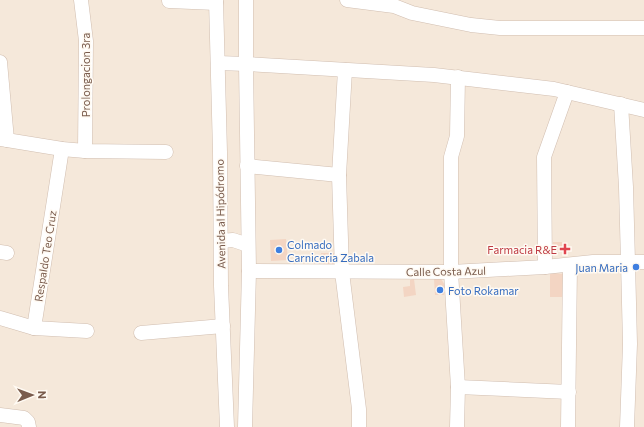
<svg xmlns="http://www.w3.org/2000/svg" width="644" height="427" font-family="Commissioner,sans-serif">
	<rect width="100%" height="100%" fill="#fdf6ec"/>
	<rect fill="#f5e8da" x="0" y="0" width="644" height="427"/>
	<g fill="#f3d5c3">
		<path d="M 286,239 L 288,260 L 271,261 L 270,240 Z"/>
		<path d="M 553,242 L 568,242 L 568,251 L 556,251 L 553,248 Z"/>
		<rect x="321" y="253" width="13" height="11"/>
		<path d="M 550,273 L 565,274 L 565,297 L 550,297 Z"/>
		<path d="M 414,279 L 416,295 L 404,297 L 403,287 L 410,286 L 410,280 Z"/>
		<path d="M 434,279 L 441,279 L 445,285 L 444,295 L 435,295 Z"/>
	</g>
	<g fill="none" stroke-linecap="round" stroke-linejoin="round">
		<defs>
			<g id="minor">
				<path d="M 81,0 L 86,41 L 85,151"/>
				<path d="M 216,0 L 220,152 L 221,286 L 227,427"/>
				<path d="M 347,0 L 394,6 L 412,13 L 471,25 L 500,28 L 644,28"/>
				<path d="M 169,1 L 216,3"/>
				<path d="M 0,62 L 7,140"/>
				<path d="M 218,63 L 246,64 L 434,75 L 554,89 L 644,110"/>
				<path d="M 345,70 L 339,175 L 342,272 L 359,409 L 359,427"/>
				<path d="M 621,104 L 626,187 L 628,262 L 630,344 L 627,427"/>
				<path d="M 0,139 L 62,149 L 85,151 L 166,152"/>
				<path d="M 247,166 L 339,175"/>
				<path d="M 221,241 L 233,240 L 248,245"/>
				<path d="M 0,252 L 7,253"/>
				<path d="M 545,267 L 544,157 L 567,92"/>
				<path d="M 249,271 L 451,272 L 545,267 L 593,262 L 644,262"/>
				<path d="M 0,318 L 34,328 L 87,331"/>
				<path d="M 34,328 L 62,149"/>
				<path d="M 141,333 L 223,326"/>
				<path d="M 458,387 L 569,392"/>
				<path d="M 0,415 L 24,418 L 28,422 L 29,427"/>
				<path d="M 245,427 L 249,271 L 246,64 L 246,0"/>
				<path d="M 457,427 L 458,387 L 451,272 L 451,157 L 457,136 L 458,77"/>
				<path d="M 568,427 L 570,265"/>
			</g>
		</defs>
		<use href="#minor" stroke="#d1beb0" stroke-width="15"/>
		<use href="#minor" stroke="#fff" stroke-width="14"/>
	</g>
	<path fill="#e0444e" stroke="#fffaf3" stroke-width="1.5" d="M563 243h4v4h4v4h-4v4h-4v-4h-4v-4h4z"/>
	<g fill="#3f7fe0" stroke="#fffaf3" stroke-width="1.5">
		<circle cx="279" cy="250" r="4"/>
		<circle cx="636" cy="267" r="4"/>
		<circle cx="440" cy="290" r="4"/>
	</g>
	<g text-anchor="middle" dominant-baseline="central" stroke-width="3" stroke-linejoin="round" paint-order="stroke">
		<g font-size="11" fill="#7a5c4d" stroke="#fffaf3">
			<text transform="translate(85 75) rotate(-90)">Prolongacion 3ra</text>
			<text transform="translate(220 214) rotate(-91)">Avenida al Hipódromo</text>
			<text transform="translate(45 256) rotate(-81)">Respaldo Teo Cruz</text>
			<text transform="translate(446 271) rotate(-1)">Calle Costa Azul</text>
		</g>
		<g font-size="11" fill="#366cbe" stroke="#fffaf3" text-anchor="start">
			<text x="287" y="244">Colmado<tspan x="287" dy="13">Carniceria Zabala</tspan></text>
			<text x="628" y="267" text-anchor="end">Juan Maria</text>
			<text x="448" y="290">Foto Rokamar</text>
		</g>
		<g font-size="11" fill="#be3a42" stroke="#fffaf3" text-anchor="end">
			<text x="557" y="249">Farmacia R&amp;E</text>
		</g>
	</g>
	<g transform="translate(32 395) rotate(89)" stroke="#fffaf3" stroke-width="3" paint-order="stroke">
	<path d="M0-3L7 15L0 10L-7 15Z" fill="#7a5c4d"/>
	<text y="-6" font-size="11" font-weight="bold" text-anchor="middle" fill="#7a5c4d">N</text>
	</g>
</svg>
